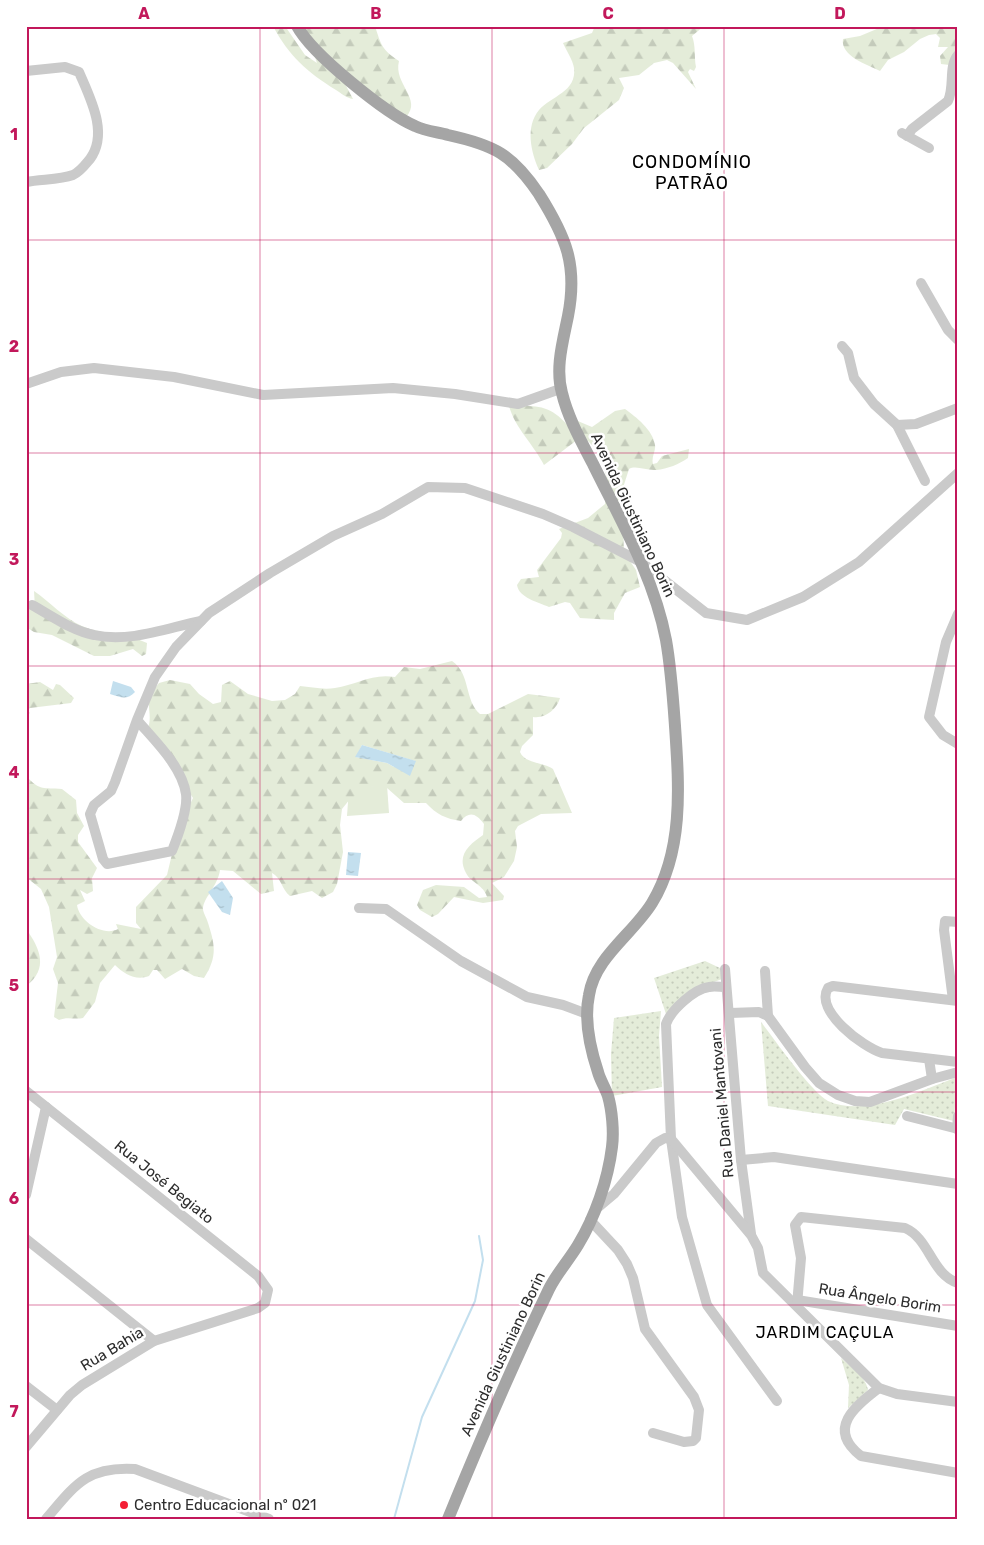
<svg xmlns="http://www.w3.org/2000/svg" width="984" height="1545" font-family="Rubik,sans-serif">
	<defs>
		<pattern id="forest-firs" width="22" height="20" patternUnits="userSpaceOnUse" patternTransform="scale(1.25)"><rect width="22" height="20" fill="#e4ecd9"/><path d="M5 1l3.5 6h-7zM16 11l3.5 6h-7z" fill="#c4cbbb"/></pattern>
		<pattern id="park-dots" width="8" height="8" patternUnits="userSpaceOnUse" patternTransform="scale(1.25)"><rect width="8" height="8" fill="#e4ecd9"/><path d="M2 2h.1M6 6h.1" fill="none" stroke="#c4cbbb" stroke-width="1.8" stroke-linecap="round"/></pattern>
		<pattern id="water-ripples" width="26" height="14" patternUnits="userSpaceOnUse" patternTransform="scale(1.25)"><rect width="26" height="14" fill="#c3dfee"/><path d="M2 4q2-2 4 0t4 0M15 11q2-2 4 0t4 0" fill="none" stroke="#a8c0cc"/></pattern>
	</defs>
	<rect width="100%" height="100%" fill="#fff"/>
	<path fill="#e4ecd9" d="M 387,785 L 389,813 L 347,816 L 349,788 Z"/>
	<g fill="url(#forest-firs)" fill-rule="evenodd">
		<path d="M 273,26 L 285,26 L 305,55 L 317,63 L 314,54 L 296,26 L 375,26 C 381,45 382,50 399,61 C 393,84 423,99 406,117 L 344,82 L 353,99 C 346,98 341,93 336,90 C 307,72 289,56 273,26 Z"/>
		<path d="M 595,26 L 704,26 L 692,36 C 696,46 694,57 696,67 L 694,71 L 690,69 L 688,72 L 696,89 L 673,63 L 667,60 L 654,63 L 639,75 L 619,78 L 624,88 L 619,100 L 584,128 L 572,144 L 547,168 L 539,170 C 531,152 525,127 539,110 C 551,96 577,92 574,68 C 573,60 566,50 563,43 L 592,33 Z"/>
		<path d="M 884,26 L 958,26 L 958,66 L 941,64 L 940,56 L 948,47 L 938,47 L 940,38 L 936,34 L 929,35 L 920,39 L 904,52 L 888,60 L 880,71 C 868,65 840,56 843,39 L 860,36 Z"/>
		<path d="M 509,406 C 540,406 550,404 571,429 L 573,419 L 592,427 L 615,411 L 625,409 C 636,417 653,430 655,445 C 656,451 651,457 653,464 L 657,463 L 662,456 L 689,449 L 688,458 C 679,464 668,469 656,470 C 647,471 636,465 629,469 L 621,494 L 619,514 L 623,528 L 624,552 L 636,570 L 640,587 L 625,593 L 614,613 L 614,620 L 580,618 L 570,603 L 565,602 L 549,607 C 538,602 519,598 517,585 L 521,579 L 539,577 L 537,570 L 561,538 L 562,533 L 559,529 L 588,518 L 605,504 C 606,476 610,462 588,441 L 577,440 L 544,465 C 534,445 515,428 509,406 Z"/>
		<path d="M 34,591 C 50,602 64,618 82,626 C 103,635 126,633 147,643 L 146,654 L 142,656 L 133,649 L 110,656 L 94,656 L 52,635 L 34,632 L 26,627 L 26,605 L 35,608 Z"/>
		<path d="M 452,661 C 471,674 464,700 480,714 L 488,714 L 528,694 L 560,698 C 557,709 545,719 533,717 L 533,735 L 522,746 L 520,752 C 525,764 544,762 553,769 L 572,813 L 541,814 L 518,826 L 515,831 L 517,847 L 514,861 L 504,877 L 492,883 L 504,896 L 503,900 L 483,903 L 454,897 L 438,914 L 432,917 L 420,910 L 417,905 L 423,890 L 436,885 L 464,887 L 479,898 L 487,897 C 484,885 471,883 466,873 C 456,855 470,844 483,835 L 484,824 C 476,813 469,811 461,821 C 446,819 436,814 426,803 L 404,803 L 387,788 L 379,786 L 371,787 L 350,799 L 342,809 L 340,825 L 343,852 L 337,884 L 333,892 L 322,898 L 312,891 L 290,896 C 282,890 281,877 272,873 L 274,891 L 261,894 L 233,871 L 220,870 C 218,886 203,898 203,909 C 203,912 206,917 207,920 C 215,944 218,956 204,978 L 194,976 L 182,969 L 165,979 L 157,970 L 153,970 L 149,976 C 136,981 124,974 115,965 L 100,983 L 95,1002 L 83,1018 C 74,1020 68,1016 59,1020 L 54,1017 L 58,983 L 53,969 L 57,957 L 49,907 L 41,889 L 26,877 L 26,776 C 41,792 43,787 62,789 L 76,800 L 77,813 L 84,826 L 78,835 L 78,842 L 97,868 L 92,878 L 93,891 L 87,894 L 80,890 L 85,901 L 77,905 C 79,921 103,937 118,929 L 116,924 L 141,929 L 136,923 L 136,907 L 167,875 L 178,829 L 193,798 L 148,728 C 154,710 141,704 159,683 L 170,680 L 190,684 L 199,694 L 213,704 L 221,702 L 222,685 L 230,681 L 248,694 L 272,701 L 285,700 L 295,694 L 300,686 C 311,687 323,690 335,688 C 356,685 372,673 395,677 L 404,667 L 420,669 ZM 362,745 L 415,761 L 415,762 L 394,767 L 387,763 L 356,757 Z"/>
		<path d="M 40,682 L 53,690 L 56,684 L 60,685 L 74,698 L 71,703 L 30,708 L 27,710 L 30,713 L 26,716 L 26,684 Z"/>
		<path d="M 26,929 C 40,948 49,969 26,986 Z"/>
	</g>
	<g fill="url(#park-dots)">
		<path d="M 705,961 L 720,968 L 722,979 L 703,986 L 666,1014 L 654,978 Z"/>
		<path d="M 661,1011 L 659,1036 L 662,1087 L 612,1096 L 611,1054 L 614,1018 Z"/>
		<path d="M 761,1022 C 773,1038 813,1094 828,1101 C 864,1118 923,1090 957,1077 L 954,1121 L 904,1109 L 895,1125 L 768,1106 Z"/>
		<path d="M 841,1358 C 851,1367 866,1377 868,1390 L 848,1408 L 849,1385 Z"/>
	</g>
	<g fill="url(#water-ripples)">
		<path d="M 113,681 L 131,687 L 135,692 C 127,701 120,697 110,694 Z"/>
		<path d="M 362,745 L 416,761 L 410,776 L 387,763 L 355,757 Z"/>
		<path d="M 348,852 L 361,853 L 358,876 L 346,875 Z"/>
		<path d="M 222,881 L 233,898 L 230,915 L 222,912 L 208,892 Z"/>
	</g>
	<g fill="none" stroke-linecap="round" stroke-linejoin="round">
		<path stroke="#c3dfee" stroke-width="2" d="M 394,1519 L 422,1417 L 475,1301 L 483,1260 L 479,1236"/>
		<g stroke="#cacaca" stroke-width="10">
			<path d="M 26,71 L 65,67 L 79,72 C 90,98 109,133 90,159 C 85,165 80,172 73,175 C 59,180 41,179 26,182"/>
			<path d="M 902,133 L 929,148"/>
			<path d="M 907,136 L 912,129 L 948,101 C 955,86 948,67 958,55"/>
			<path d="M 921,283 L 948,330 L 958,340"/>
			<path d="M 842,346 L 848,353 L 854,378 L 874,404 L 897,425 L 925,481"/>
			<path d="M 26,384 L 61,372 L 94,368 L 174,377 L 263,395 L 393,388 L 455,394 L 518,404 L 560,389"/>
			<path d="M 897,425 L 916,424 L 958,408"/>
			<path d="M 32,605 C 52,616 72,631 94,635 C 129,643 167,628 201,621"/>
			<path d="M 958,614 L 946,642 L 929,717 L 943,735 L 958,744"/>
			<path d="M 137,720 C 154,740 182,766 186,794 C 188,810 178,836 172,851 L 107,864 L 103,859 L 90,814 L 94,805 L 111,791 L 115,782 L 137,720 L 155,677 L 176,647 L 209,613 L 270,573 L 333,536 L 382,514 L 428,487 L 465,488 L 543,514 L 573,527 L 641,562 L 706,613 L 747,620 L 803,597 L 859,562 L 958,473"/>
			<path d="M 359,908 L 386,909 L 461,961 L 527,997 L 563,1005 L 587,1014"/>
			<path d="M 725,969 L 741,1160 L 751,1234"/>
			<path d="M 765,971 L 768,1016 L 805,1067 L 819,1083 L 838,1095 L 855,1101 L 870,1102 L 932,1079 L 958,1072"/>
			<path d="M 725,987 C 720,987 714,986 709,987 C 694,989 671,1010 666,1024 L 671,1139 L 682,1217 L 707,1305 L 777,1401"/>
			<path d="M 953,1000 L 944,930 L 945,921 L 958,922"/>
			<path d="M 958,1001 L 833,986 L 828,988 C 814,1011 863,1047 882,1053 L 958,1062"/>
			<path d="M 730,1013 L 759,1012 L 768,1016"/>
			<path d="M 929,1059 L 932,1079"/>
			<path d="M 26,1091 L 258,1276 L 268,1290 L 265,1303 L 258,1308 L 154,1341 L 82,1385 L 70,1395 L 26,1447"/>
			<path d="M 907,1116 L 958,1129"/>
			<path d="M 957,1129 L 958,1116"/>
			<path d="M 741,1160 L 774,1157 L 958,1184"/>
			<path d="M 26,1195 L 46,1107"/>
			<path d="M 595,1210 L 614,1194 L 656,1143 L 665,1138 L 671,1139 L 751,1235 L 758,1248 L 763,1273 L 879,1388 L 897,1394 L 958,1402"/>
			<path d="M 590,1220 L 618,1250 L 627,1264 L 633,1278 L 645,1329 L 694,1397 L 699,1410 L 696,1438 L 693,1441 L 684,1442 L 653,1433"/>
			<path d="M 26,1239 L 154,1341"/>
			<path d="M 797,1300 L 958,1326"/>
			<path d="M 797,1305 L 801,1258 L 795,1225 L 801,1217 L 905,1228 C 930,1239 931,1274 958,1283"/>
			<path d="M 26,1386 L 57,1410"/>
			<path d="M 879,1388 C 855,1406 826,1429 861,1456 L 958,1473"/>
			<path d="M 46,1519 C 75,1485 87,1466 135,1469 L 269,1519"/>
		</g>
		<path stroke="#a5a5a5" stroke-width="12" d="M 297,26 C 312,54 385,113 415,126 C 425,131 437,132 448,135 C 494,145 512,154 539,194 C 566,237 578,265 568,316 C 563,341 555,368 562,393 C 568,418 581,441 593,464 C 621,521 654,577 666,640 C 671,668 673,698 675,726 C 679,786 684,850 652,903 C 633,934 595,957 589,995 C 584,1019 590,1048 598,1072 C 600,1080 605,1087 608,1096 C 612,1110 614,1132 612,1147 C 608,1180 595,1217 578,1245 C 569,1260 557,1273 549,1289 C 513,1364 480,1441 448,1519"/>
	</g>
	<path fill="none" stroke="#c2185b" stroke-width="1" stroke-opacity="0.55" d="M 260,26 L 260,1519M 492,26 L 492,1519M 724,26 L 724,1519M 26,240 L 958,240M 26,453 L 958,453M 26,666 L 958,666M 26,879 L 958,879M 26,1092 L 958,1092M 26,1305 L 958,1305"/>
	<circle fill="#f41f35" stroke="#fff" stroke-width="2" cx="124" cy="1505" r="5"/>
	<g text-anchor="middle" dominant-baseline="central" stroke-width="5" stroke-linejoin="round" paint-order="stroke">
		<g font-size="15" fill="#2d2d2d" stroke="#fff">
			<text transform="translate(633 515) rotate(65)">Avenida Giustiniano Borin</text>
			<text transform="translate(722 1103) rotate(-95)">Rua Daniel Mantovani</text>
			<text transform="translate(164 1182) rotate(39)">Rua José Begiato</text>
			<text transform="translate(880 1298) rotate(9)">Rua Ângelo Borim</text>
			<text transform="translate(112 1349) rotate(-31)">Rua Bahia</text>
			<text transform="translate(503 1354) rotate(-65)">Avenida Giustiniano Borin</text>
		</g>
		<g font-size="15" fill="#2d2d2d" stroke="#fff" text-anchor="start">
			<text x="134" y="1505">Centro Educacional nº 021</text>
		</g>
		<g font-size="16" letter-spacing="1" fill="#000" stroke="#fff">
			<text x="825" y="1332">JARDIM CAÇULA</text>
		</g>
		<g font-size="18" letter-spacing="1" fill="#000" stroke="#fff">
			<text x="692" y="162">CONDOMÍNIO<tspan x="692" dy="21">PATRÃO</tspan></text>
		</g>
	</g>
	<rect width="984" height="1545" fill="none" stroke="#ffffff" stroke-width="55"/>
	<rect x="28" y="28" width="928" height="1490" fill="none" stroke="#c2185b" stroke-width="2"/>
	<g font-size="16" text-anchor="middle" font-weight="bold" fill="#c2185b">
		<text x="144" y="19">A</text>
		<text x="376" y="19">B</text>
		<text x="608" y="19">C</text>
		<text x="840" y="19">D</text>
		<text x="14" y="140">1</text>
		<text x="14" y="352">2</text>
		<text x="14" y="565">3</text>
		<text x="14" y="778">4</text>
		<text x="14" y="991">5</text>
		<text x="14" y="1204">6</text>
		<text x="14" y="1417">7</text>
	</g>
</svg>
